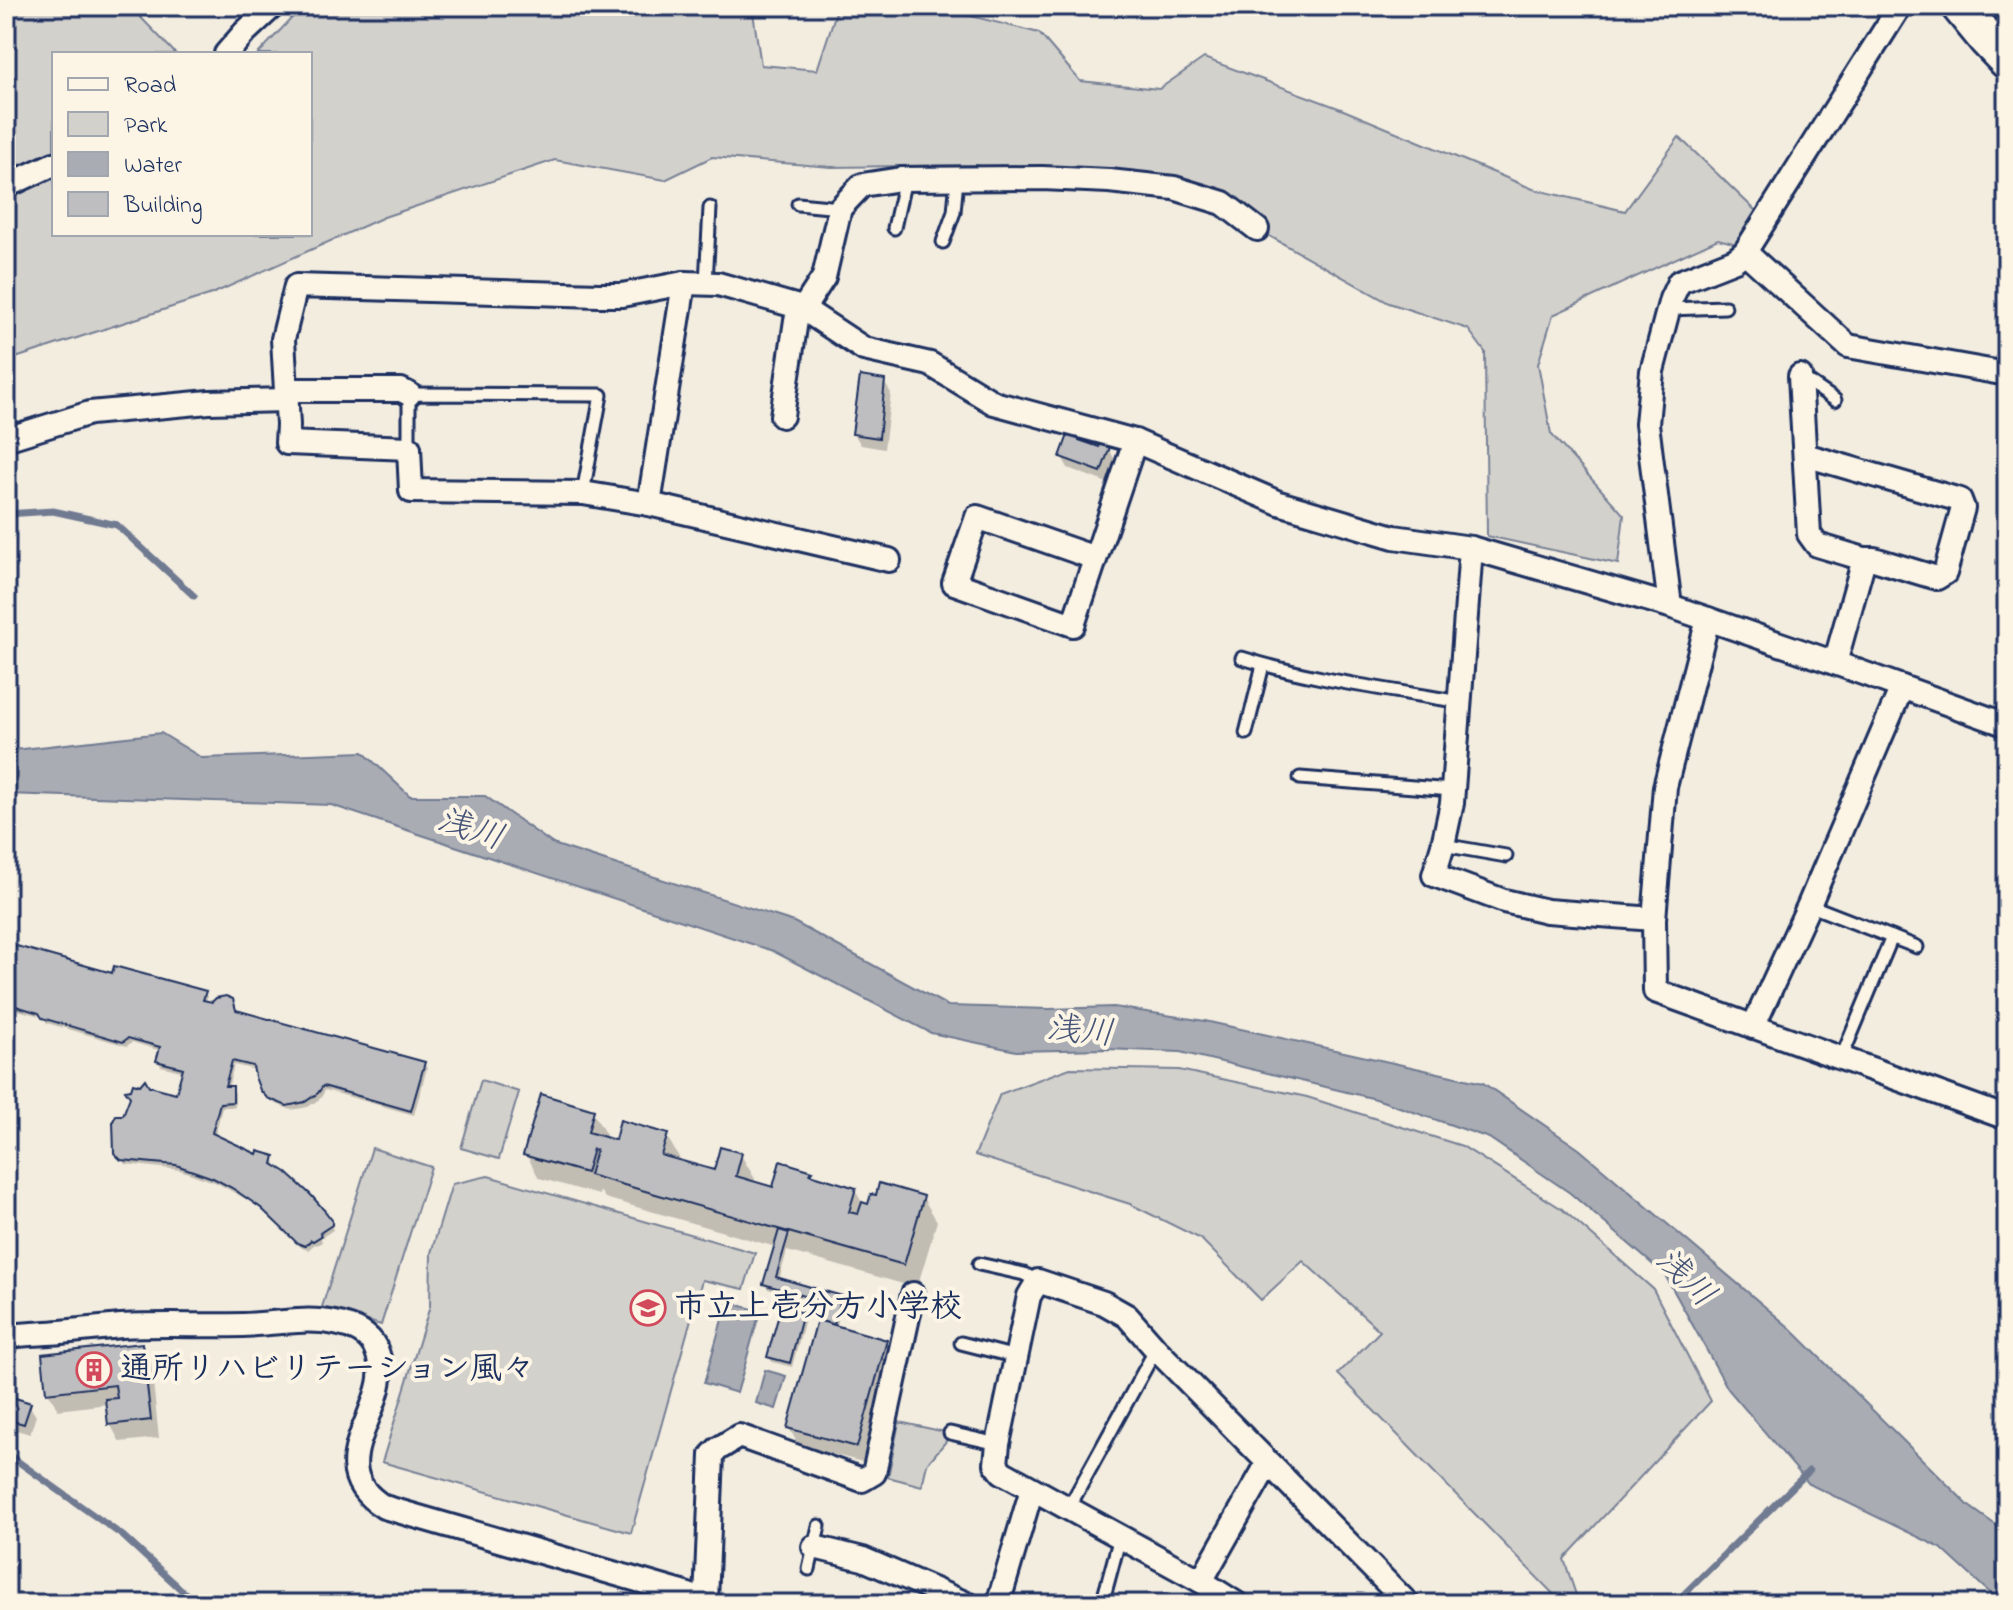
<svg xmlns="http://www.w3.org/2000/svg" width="2013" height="1610" font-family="'Indie Flower','Klee One',sans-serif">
	<rect width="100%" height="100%" fill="#f3ede0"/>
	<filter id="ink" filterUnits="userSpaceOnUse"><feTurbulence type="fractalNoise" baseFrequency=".0125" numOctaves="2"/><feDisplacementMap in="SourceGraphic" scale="16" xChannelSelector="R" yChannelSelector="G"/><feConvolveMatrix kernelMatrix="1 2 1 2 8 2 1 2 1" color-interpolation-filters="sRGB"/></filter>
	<g filter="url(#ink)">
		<g fill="#d3d1cc" stroke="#778095" stroke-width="2">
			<path d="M 6,6 L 130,6 L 176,54 L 54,54 L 54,234 L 310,234 L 310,54 L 258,54 L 303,6 L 752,6 L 761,65 L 817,70 L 838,6 L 931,6 L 1039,33 L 1080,81 L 1159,89 L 1204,58 L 1341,109 L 1533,189 L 1625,211 L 1679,137 L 1758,213 L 1737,244 L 1718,239 L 1553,315 L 1538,364 L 1551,434 L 1624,515 L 1618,564 L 1487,536 L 1485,352 L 1468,329 L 1389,303 L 1257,229 L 1223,203 L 1042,178 L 976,165 L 831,167 L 712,157 L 665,180 L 555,160 L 384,217 L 212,294 L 6,361 Z"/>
			<path d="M 1070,1068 L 1179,1070 L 1307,1097 L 1462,1146 L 1562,1209 L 1653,1289 L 1711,1401 L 1564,1559 L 1577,1598 L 1572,1604 L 1563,1604 L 1338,1374 L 1380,1331 L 1303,1261 L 1261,1300 L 1201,1239 L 1130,1204 L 975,1155 L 1000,1094 Z"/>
			<path d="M 481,1080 L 519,1092 L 499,1159 L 461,1148 Z"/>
			<path d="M 372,1148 L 431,1167 L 381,1325 L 322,1307 Z"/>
			<path d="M 488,1176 L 755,1253 L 744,1289 L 702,1280 L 631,1533 L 382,1462 L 430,1306 L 431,1253 L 452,1184 Z"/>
			<path d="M 899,1422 L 950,1433 L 948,1439 L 927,1464 L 922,1486 L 888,1477 Z"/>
		</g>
		<g fill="#a9acb3" stroke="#707a91" stroke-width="2">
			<path d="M 161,733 L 202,758 L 363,752 L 410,796 L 485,796 L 553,844 L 794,922 L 948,1006 L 1049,1009 L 1114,1007 L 1205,1021 L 1483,1083 L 1579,1149 L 1790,1328 L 1969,1506 L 2007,1533 L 2007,1604 L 2002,1604 L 1941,1548 L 1809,1484 L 1728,1389 L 1665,1275 L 1570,1193 L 1489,1138 L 1376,1099 L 1180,1052 L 1106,1049 L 1016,1051 L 931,1033 L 773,951 L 331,805 L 6,794 L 6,751 Z"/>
			<path d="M 727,1302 L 760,1311 L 737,1393 L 704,1383 Z"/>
			<path d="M 765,1370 L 786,1376 L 776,1409 L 756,1403 Z"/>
		</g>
		<g fill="#0003">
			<path d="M 884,382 L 891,393 L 884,449 L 861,445 L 854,434 Z"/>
			<path d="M 1079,437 L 1082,443 L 1100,450 L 1109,449 L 1115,460 L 1107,483 L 1068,468 L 1062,457 Z"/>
			<path d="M 6,945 L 113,976 L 205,993 L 207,997 L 206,1003 L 424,1064 L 427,1068 L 414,1115 L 325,1090 L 321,1098 L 308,1107 L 291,1110 L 272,1102 L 266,1095 L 256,1070 L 234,1065 L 228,1088 L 232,1088 L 235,1093 L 235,1107 L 222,1107 L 215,1137 L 259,1157 L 273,1158 L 276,1163 L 275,1168 L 330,1221 L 333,1230 L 321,1238 L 322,1242 L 317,1245 L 315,1244 L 308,1250 L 302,1248 L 266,1213 L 251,1202 L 217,1183 L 180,1170 L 126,1164 L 119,1158 L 116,1152 L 125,1117 L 148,1088 L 178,1095 L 184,1072 L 161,1066 L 158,1061 L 161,1051 L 132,1042 L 127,1046 L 47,1023 L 44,1017 L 6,1007 Z"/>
			<path d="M 592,1111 L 606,1135 L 605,1139 L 616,1142 L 666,1135 L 680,1159 L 679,1162 L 715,1172 L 741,1155 L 755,1179 L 753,1183 L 774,1189 L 811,1172 L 814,1178 L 855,1190 L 863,1204 L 869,1206 L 923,1198 L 937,1221 L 917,1288 L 787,1251 L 779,1280 L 840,1298 L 843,1303 L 836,1328 L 886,1342 L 896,1360 L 867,1463 L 799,1446 L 789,1428 L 823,1304 L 768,1289 L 765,1284 L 776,1247 L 605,1198 L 600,1191 L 599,1195 L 539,1178 L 526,1154 Z"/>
			<path d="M 802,1314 L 805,1319 L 792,1367 L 772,1362 L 769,1357 Z"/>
			<path d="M 141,1346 L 151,1363 L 159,1438 L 120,1442 L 110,1424 L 108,1404 L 58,1410 L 48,1392 Z"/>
			<path d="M 6,1397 L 29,1405 L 36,1416 L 30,1434 L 6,1427 Z"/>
		</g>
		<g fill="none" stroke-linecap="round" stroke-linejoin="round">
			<g stroke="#707a91" stroke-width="7">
				<path d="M 6,514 L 53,511 L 117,525 L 194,596"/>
				<path d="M 6,1453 L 123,1536 L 186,1594 L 191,1604"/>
				<path d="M 1674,1604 L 1809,1471"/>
			</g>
		</g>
		<g fill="#bebec0" stroke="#1b2f5e" stroke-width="2">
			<path d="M 860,376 L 885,380 L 879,438 L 852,434 Z"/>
			<path d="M 1069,432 L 1080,436 L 1079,440 L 1099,447 L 1100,443 L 1110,447 L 1101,472 L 1060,457 Z"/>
			<path d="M 6,943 L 112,973 L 114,966 L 206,991 L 203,1000 L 212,1002 L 216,998 L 226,996 L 233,999 L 236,1010 L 425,1062 L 411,1111 L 323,1086 L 318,1093 L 305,1102 L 287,1106 L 267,1098 L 260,1090 L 255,1077 L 253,1066 L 232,1061 L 225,1086 L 233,1086 L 233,1102 L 220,1103 L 212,1133 L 257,1154 L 258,1151 L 275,1156 L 273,1164 L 286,1172 L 311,1195 L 324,1210 L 332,1220 L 332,1225 L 320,1233 L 321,1236 L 313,1241 L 311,1240 L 305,1246 L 297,1243 L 261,1208 L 232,1188 L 213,1178 L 176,1165 L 121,1160 L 114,1153 L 113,1121 L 116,1115 L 123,1115 L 130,1097 L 125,1090 L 131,1089 L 133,1083 L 140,1085 L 145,1079 L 149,1086 L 176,1093 L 183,1068 L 156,1061 L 160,1047 L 128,1038 L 123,1042 L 42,1018 L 39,1013 L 6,1003 Z"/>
			<path d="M 541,1094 L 594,1110 L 588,1132 L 615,1140 L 620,1120 L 668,1134 L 661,1155 L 714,1170 L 720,1147 L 742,1153 L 736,1176 L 773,1187 L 780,1161 L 813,1171 L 810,1174 L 856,1188 L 849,1212 L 858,1214 L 862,1202 L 868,1204 L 871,1194 L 876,1195 L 879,1183 L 924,1196 L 904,1265 L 589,1175 L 596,1150 L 593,1149 L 586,1173 L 523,1155 Z"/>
			<path d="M 779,1230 L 789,1233 L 776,1277 L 842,1296 L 834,1325 L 817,1320 L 822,1301 L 763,1284 Z"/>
			<path d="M 781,1307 L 803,1313 L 790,1363 L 767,1357 Z"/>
			<path d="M 817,1320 L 887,1340 L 857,1447 L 787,1428 Z"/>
			<path d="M 142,1343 L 151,1420 L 108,1425 L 105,1399 L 117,1398 L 115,1385 L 46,1393 L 42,1354 Z"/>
			<path d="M 6,1395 L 31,1403 L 24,1424 L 6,1419 Z"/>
		</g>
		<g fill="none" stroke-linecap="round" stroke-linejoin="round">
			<defs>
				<g id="lane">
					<path d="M 798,204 L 840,208"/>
					<path d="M 894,228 L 905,179"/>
					<path d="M 943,242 L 954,212 L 957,179"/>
					<path d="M 706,283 L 710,208"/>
					<path d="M 1669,309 L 1725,307"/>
					<path d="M 1800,376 L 1835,400"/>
					<path d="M 409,448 L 409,394 L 601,395 L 583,493"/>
					<path d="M 1242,658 C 1312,680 1387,689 1459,702"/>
					<path d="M 1246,733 L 1263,665"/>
					<path d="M 1300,778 L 1452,790"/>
					<path d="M 1443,845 L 1506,856"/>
					<path d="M 1809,905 L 1917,947"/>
					<path d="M 1841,1059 L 1892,937"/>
					<path d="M 979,1264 L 1024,1274 L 1038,1281"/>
					<path d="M 961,1343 L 1016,1357"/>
					<path d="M 950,1433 L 998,1444"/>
					<path d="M 1068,1509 L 1156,1349"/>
					<path d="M 809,1569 L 819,1526"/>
					<path d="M 1102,1604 L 1120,1537"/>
				</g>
				<g id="street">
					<path d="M 226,54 L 245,32 L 273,6"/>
					<path d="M 6,186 L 54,164"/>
					<path d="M 1745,252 L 1848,346 L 2007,374"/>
					<path d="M 1800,376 L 1809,534 L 1817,545 L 1864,559 L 1874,559 L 1937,578 L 1945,573 L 1963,508 L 1960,500 L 1805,455"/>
					<path d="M 287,390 L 401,390 L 409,394"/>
					<path d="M 782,416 L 796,320 L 824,277 L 840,208 L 862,185 L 901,179 L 1042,178 L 1109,181 L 1174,188 L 1223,203 L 1257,229"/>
					<path d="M 6,439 L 90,413 L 209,402 L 287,400"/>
					<path d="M 649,504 L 684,283"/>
					<path d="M 1471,548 L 1452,803 L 1443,845 L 1434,875 L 1504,901 L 1547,911 L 1654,919"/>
					<path d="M 1095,558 L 977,517 L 954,583 L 1073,625 L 1135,441"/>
					<path d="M 889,560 L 649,504 L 583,493 L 411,491 L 409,448 L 287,443 L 288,425 L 283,339 L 296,286 L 599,295 L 622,295 L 684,283 L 718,284 L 802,308 L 864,349 L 930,364 L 994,403 L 1135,441 L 1279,503 L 1394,537 L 1471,548 L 1670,606 L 1835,663 L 2007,725"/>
					<path d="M 1670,606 L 1647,424 L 1652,371 L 1671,299 L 1679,282 L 1735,260 L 1745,252 L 1900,6"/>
					<path d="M 1708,619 L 1665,787 L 1654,919 L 1655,991 L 2007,1118"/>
					<path d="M 1835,663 L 1864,559"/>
					<path d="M 1753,1027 L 1809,905 L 1902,687"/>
					<path d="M 6,1337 C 23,1333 43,1334 61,1332 C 81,1330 101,1328 121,1326 C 162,1324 203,1326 243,1325 C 273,1324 305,1317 335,1323 C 350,1326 368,1333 375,1347 C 403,1403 311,1462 384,1507 L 679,1592 L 706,1601 L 710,1604"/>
					<path d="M 814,1547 L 863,1559 L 967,1604"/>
					<path d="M 1201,1581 L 1268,1463"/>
					<path d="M 706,1601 L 712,1455 L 718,1449 L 739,1436 L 862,1480 L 874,1473 L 913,1294"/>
					<path d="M 998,1604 L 1032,1489"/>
					<path d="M 1237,1604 L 1201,1581 L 1002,1472 L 996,1464 L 998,1444 L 1029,1296 L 1038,1281 L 1104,1303 L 1127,1316 L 1156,1349 L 1408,1604"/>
				</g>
				<path id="primary" d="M 1960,6 L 1987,39 L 2007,60"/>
			</defs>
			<use href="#lane" stroke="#1b2f5e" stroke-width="17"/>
			<use href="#street" stroke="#1b2f5e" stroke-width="28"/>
			<use href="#primary" stroke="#1b2f5e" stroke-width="42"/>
			<use href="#lane" stroke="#fcf5e5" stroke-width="11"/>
			<use href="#street" stroke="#fcf5e5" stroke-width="22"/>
			<use href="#primary" stroke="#fcf5e5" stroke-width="36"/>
		</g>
	</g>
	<defs>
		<symbol id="school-ring" viewBox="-11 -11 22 22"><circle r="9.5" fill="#fcf5e5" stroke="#d1495b" stroke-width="1.5"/><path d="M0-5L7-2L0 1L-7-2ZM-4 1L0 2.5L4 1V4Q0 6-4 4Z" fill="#d1495b"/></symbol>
		<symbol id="building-ring" viewBox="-11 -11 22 22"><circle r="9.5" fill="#fcf5e5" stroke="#d1495b" stroke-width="1.5"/><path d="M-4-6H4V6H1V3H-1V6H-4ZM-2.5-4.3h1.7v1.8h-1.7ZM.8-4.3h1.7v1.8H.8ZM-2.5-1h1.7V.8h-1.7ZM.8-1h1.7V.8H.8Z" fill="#d1495b"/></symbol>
	</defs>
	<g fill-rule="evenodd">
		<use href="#school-ring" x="628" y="1288" width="40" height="40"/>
		<use href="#building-ring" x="74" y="1350" width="40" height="40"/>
	</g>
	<g text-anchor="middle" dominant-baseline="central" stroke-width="8" stroke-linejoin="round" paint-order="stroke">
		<g font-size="32" font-weight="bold" fill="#1b2f5e" stroke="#fcf5e5" text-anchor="start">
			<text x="674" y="1308">市立上壱分方小学校</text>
			<text x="120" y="1370">通所リハビリテーション風々</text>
		</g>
		<g font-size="34" font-style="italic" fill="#465478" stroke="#fcf5e5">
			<text transform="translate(470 831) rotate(18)">浅川</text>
			<text transform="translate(1080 1033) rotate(5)">浅川</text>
			<text transform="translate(1684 1279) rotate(44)">浅川</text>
		</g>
	</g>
	<rect width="2013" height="1610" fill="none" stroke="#fcf5e5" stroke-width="32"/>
	<rect x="16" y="16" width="1981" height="1578" fill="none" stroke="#1b2f5e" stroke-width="3" filter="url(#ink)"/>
	<rect x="52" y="52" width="260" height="184" fill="#fcf5e5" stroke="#a2a6af" stroke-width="2"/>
	<rect x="68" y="78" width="40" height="12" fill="#fcf5e5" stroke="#a2a6af" stroke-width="2"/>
	<text x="124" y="92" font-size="24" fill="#1b2f5e">Road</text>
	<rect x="68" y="112" width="40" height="24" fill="#d3d1cc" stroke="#a2a6af" stroke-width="2"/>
	<text x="124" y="132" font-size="24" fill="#1b2f5e">Park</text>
	<rect x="68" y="152" width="40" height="24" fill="#a9acb3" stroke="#a2a6af" stroke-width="2"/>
	<text x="124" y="172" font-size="24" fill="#1b2f5e">Water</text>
	<rect x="68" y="192" width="40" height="24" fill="#bebec0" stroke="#a2a6af" stroke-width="2"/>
	<text x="124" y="212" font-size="24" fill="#1b2f5e">Building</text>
</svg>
